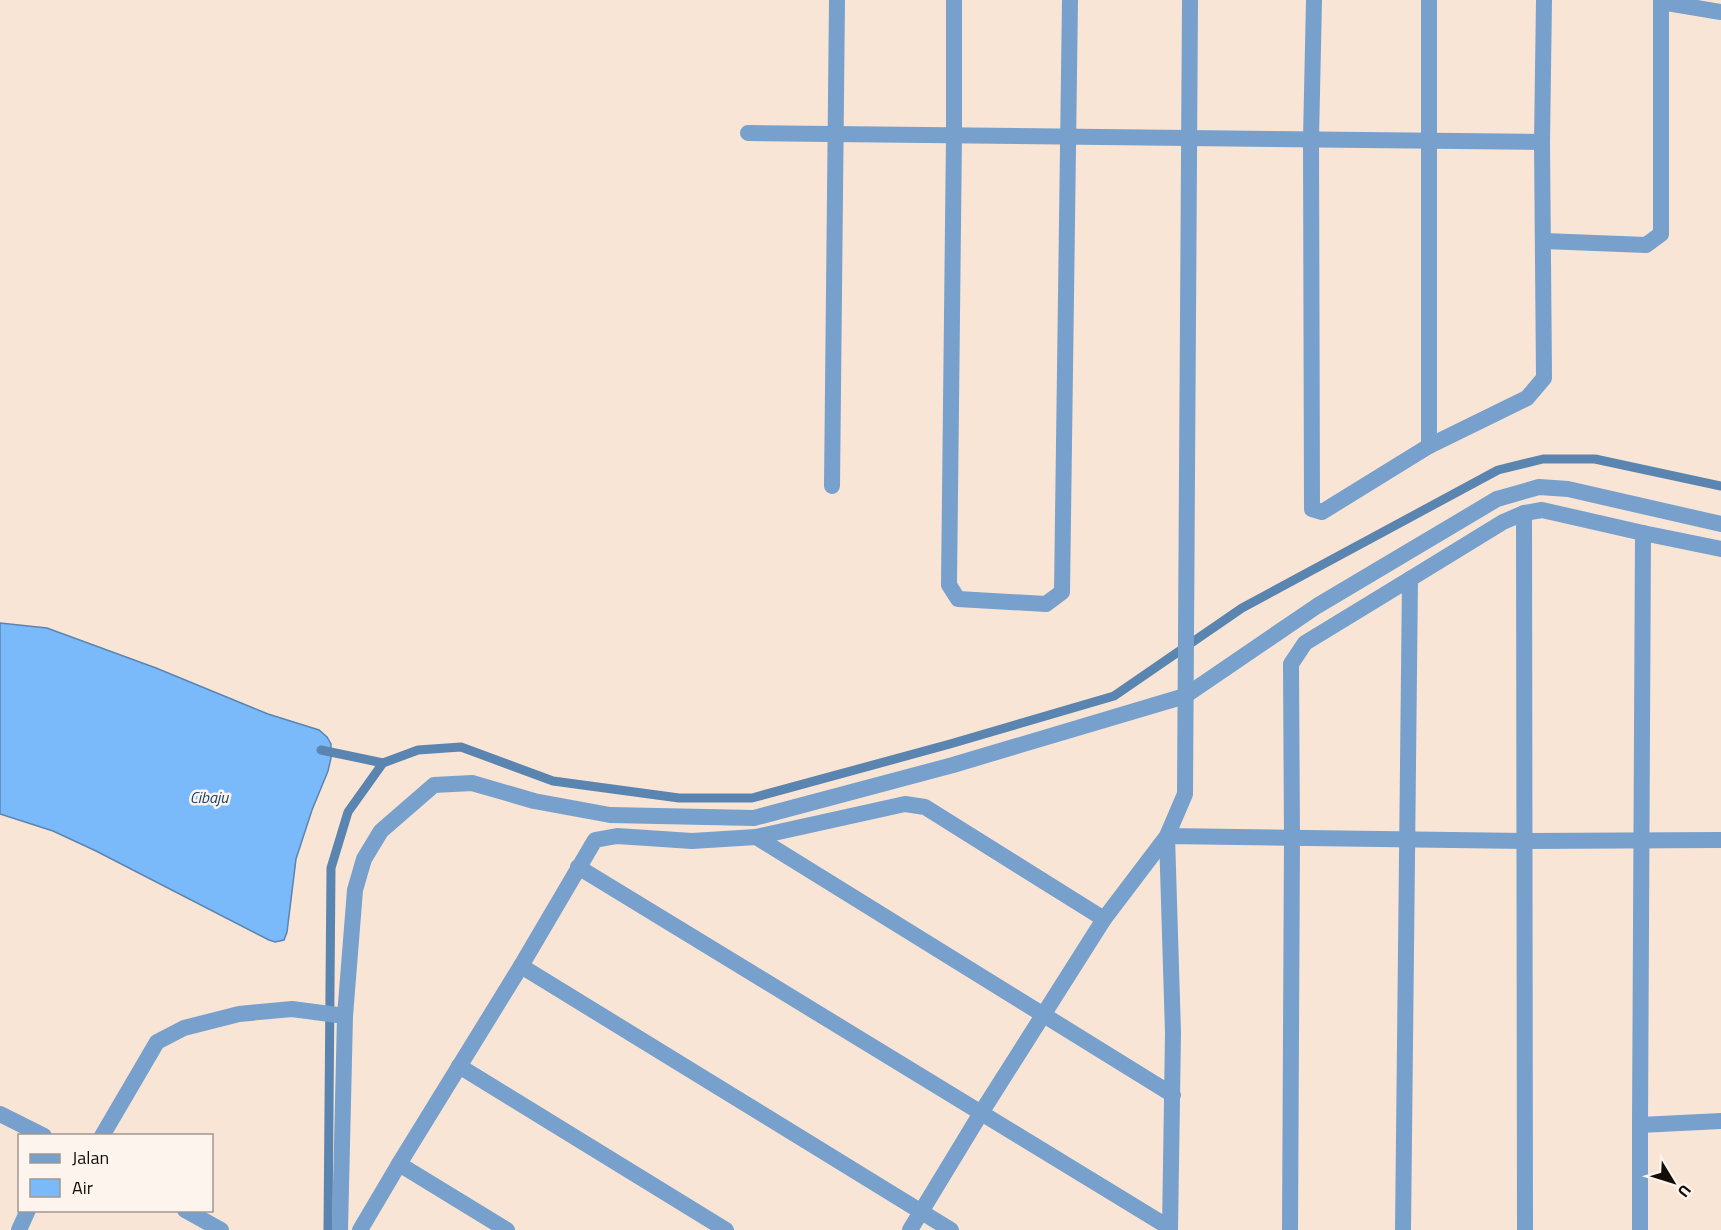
<svg xmlns="http://www.w3.org/2000/svg" width="1721" height="1230" font-family="'Titillium Web',sans-serif">
	<rect width="100%" height="100%" fill="#f9e5d5"/>
	<path fill="#7ab9fa" stroke="#5b85b1" stroke-width="1.5" d="M 0,623 L 47,628 L 156,668 L 268,714 L 319,730 L 327,737 L 331,744 L 331,758 L 328,771 L 312,810 L 296,859 L 287,932 L 284,940 L 275,942 L 269,940 L 96,851 L 53,831 L 0,814 Z"/>
	<g fill="none" stroke-linecap="round" stroke-linejoin="round">
		<g stroke="#5b85b1" stroke-width="9">
			<path d="M 321,750 L 383,763"/>
			<path d="M 328,1230 L 331,868 L 348,812 L 383,763 L 418,750 L 461,747 L 553,781 L 679,798 L 752,798 L 950,744 L 1114,696 L 1242,608 L 1498,470 L 1543,459 L 1595,459 L 1721,486"/>
		</g>
		<g stroke="#77a0cc" stroke-width="16">
			<path d="M 954,0 L 954,135 L 949,585 L 958,599 L 1046,604 L 1062,592 L 1070,0"/>
			<path d="M 1314,0 L 1311,139 L 1312,509 L 1322,512 L 1429,446 L 1527,398 L 1544,378 L 1542,142 L 1544,0"/>
			<path d="M 1429,0 L 1429,446"/>
			<path d="M 1661,2 L 1721,12"/>
			<path d="M 748,133 L 1542,142"/>
			<path d="M 1544,241 L 1646,245 L 1661,234 L 1661,0"/>
			<path d="M 832,486 L 837,0"/>
			<path d="M 1721,549 L 1643,533 L 1640,1125 L 1721,1121"/>
			<path d="M 756,837 L 1173,1095"/>
			<path d="M 578,867 L 1170,1228"/>
			<path d="M 521,966 L 951,1230"/>
			<path d="M 459,1066 L 726,1230"/>
			<path d="M 0,1114 L 44,1136"/>
			<path d="M 102,1136 L 157,1042 L 184,1028 L 239,1014 L 292,1009 L 345,1016"/>
			<path d="M 399,1164 L 521,966 L 595,840 L 617,836 L 692,841 L 756,837 L 905,804 L 925,807 L 1104,919"/>
			<path d="M 185,1210 L 221,1230"/>
			<path d="M 19,1230 L 28,1210"/>
			<path d="M 340,1230 L 345,1016 L 355,890 L 364,859 L 381,831 L 434,785 L 472,783 L 534,801 L 610,815 L 754,818 L 953,765 L 1185,696 L 1317,606 L 1497,499 L 1539,487 L 1568,489 L 1721,524"/>
			<path d="M 360,1230 L 399,1164 L 507,1230"/>
			<path d="M 910,1230 L 981,1113 L 1104,919 L 1167,836 L 1185,794 L 1190,0"/>
			<path d="M 1170,1230 L 1173,1033 L 1167,836 L 1525,841 L 1721,840"/>
			<path d="M 1290,1230 L 1292,839 L 1291,664 L 1305,643 L 1410,579"/>
			<path d="M 1403,1230 L 1410,579 L 1503,522 L 1524,513"/>
			<path d="M 1525,1230 L 1524,513 L 1542,510 L 1643,533"/>
			<path d="M 1640,1230 L 1640,1125"/>
		</g>
	</g>
	<g text-anchor="middle" dominant-baseline="central" stroke-width="5" stroke-linejoin="round" paint-order="stroke">
		<g font-size="16" font-style="italic" fill="#17436d" stroke="#fdf4ee">
			<text x="209" y="797">Cibaju</text>
		</g>
	</g>
	<rect x="18" y="1134" width="195" height="78" fill="#fdf4ee" stroke="#9f9892" stroke-width="1.5"/>
	<rect x="30" y="1154" width="30" height="9" fill="#77a0cc" stroke="#9f9892" stroke-width="1.5"/>
	<text x="72" y="1164" font-size="18" fill="#130d08">Jalan</text>
	<rect x="30" y="1179" width="30" height="18" fill="#7ab9fa" stroke="#9f9892" stroke-width="1.5"/>
	<text x="72" y="1194" font-size="18" fill="#130d08">Air</text>
	<g transform="translate(1673 1182) rotate(128)" stroke="#fdf4ee" stroke-width="4.5" paint-order="stroke">
	<path d="M0-4.5L10 22L0 15L-10 22Z" fill="#130d08"/>
	<text y="-9" font-size="16" font-weight="bold" text-anchor="middle" fill="#130d08">U</text>
	</g>
</svg>
